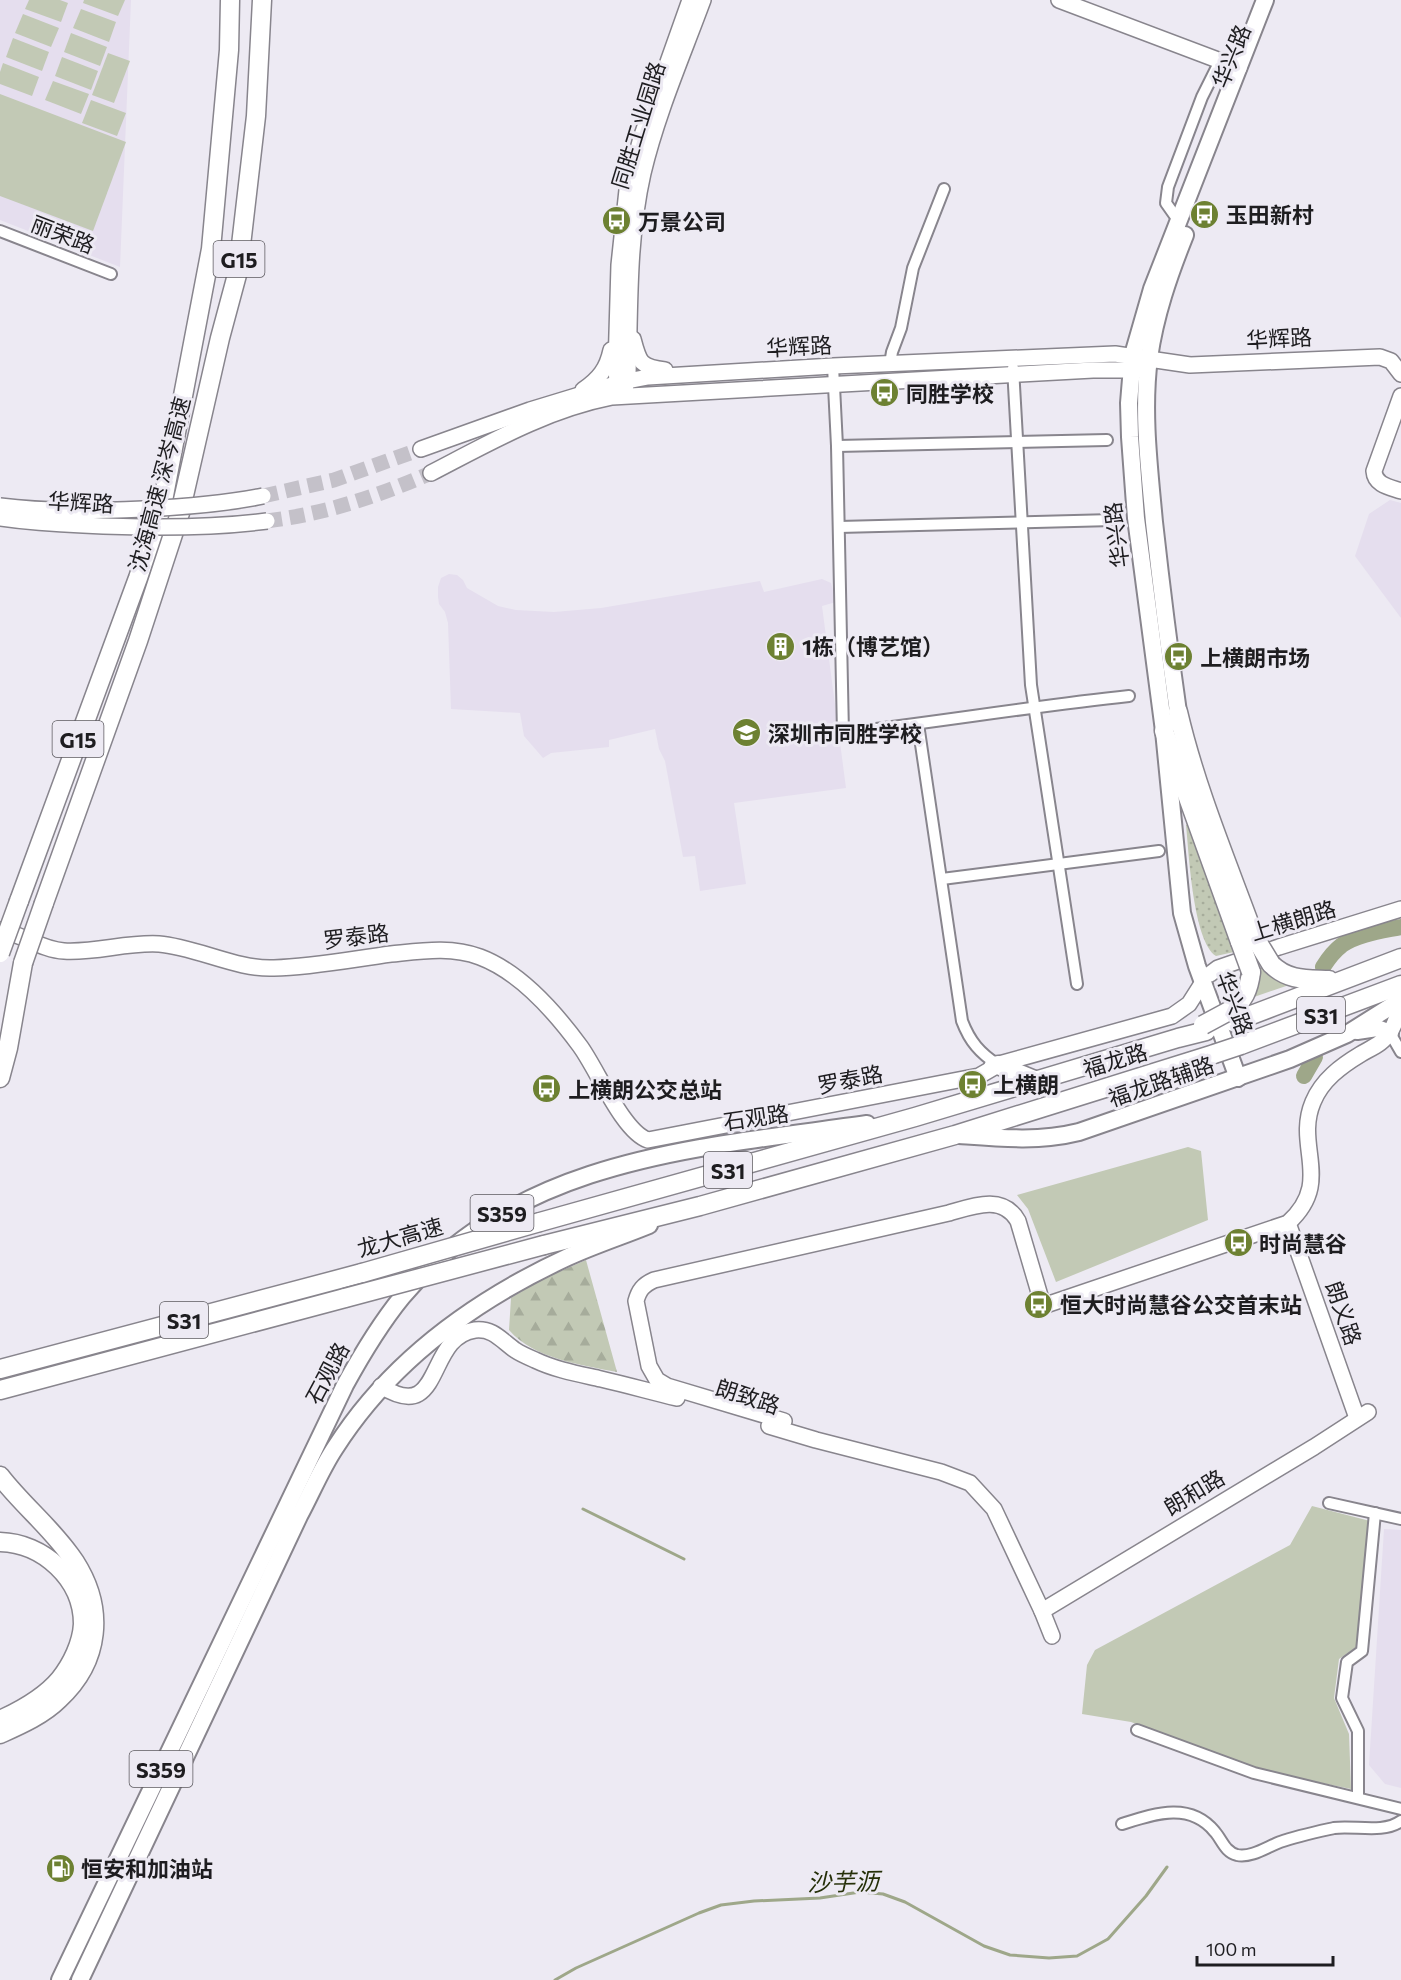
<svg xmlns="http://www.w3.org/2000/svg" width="1401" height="1980" font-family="Commissioner,'Noto Sans SC',sans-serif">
	<defs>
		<pattern id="forest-firs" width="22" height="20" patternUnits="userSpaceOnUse" patternTransform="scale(1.5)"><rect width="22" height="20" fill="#c2c9b5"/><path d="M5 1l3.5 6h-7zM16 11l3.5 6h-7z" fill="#a6ac9b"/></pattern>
		<pattern id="park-dots" width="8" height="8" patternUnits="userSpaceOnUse" patternTransform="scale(1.5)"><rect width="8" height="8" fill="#c2c9b5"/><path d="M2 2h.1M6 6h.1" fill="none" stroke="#a6ac9b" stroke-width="1.8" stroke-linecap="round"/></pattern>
	</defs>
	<rect width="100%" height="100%" fill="#edeaf3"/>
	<g fill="#e5deee">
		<path d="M 0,0 L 131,0 L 120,267 L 0,220 Z"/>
		<path d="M 1390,500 L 1401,503 L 1401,618 L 1355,556 L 1369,514 Z"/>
		<path d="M 449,574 L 457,575 L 463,580 L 467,588 L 498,606 L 516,610 L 554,612 L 601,608 L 760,581 L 764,592 L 822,579 L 831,583 L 836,602 L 822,606 L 846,788 L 734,803 L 746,884 L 700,891 L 695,856 L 683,857 L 665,761 L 659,749 L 655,729 L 609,740 L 609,747 L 551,753 L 543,758 L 524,736 L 520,713 L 451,709 L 448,623 L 445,612 L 439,604 L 438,597 L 438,587 L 441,578 Z"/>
		<path d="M 1384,1529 L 1401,1530 L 1401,1788 L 1385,1784 L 1369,1765 Z"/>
	</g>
	<g fill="#c2c9b5">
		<path d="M 29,0 L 60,0 L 68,3 L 61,22 L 25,9 Z"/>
		<path d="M 84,0 L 125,0 L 118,16 L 83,3 Z"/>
		<path d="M 81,9 L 116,22 L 109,42 L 73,28 Z"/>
		<path d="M 23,14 L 59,28 L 51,47 L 15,33 Z"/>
		<path d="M 71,33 L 107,47 L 100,66 L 64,52 Z"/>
		<path d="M 13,38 L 49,52 L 42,71 L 6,57 Z"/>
		<path d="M 108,53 L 130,61 L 114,103 L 92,95 Z"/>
		<path d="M 62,57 L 98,71 L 91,90 L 55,76 Z"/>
		<path d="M 3,63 L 39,77 L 32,96 L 0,84 L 0,72 Z"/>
		<path d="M 53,81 L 89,94 L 81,114 L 45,100 Z"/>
		<path d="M 0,94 L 126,142 L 93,231 L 0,196 Z"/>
		<path d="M 91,100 L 126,113 L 117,136 L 82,123 Z"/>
		<path d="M 1267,965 L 1292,984 L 1254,997 L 1253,993 L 1257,969 Z"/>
		<path d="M 1188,1147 L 1201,1151 L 1208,1220 L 1056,1282 L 1028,1209 L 1017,1195 Z"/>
		<path d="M 1312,1506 L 1370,1521 L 1356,1647 L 1339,1659 L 1334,1698 L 1349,1734 L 1351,1789 L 1255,1769 L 1131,1722 L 1082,1714 L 1087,1665 L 1095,1650 L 1290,1545 Z"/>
	</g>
	<path fill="url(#forest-firs)" d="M 586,1260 L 617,1372 C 582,1365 534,1359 509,1330 L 511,1298 L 538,1281 Z"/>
	<path fill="url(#park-dots)" d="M 1188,824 L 1231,946 L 1234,952 L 1216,956 C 1193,941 1189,854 1186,825 Z"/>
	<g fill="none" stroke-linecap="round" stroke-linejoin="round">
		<g stroke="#9ea789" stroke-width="3">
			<path d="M 583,1509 L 684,1559"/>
			<path d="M 555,1980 L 576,1968 L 699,1913 L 721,1905 L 754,1901 L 820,1898 L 860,1892 L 883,1894 L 905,1902 L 984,1946 L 1010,1955 L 1049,1958 L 1077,1956 L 1108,1939 L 1146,1896 L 1167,1867"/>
		</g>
		<g stroke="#9ea789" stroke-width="16">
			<path d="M 1323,967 C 1328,959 1334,951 1342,945 C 1358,934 1382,931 1401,927"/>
			<path d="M 1304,1076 L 1315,1057"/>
		</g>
		<g stroke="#c4c1c9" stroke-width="15" stroke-dasharray="15 8" stroke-linecap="butt">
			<path d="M 263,496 L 334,480 L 421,449"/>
			<path d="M 267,521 C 325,514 378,496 431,473"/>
		</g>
		<defs>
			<g id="street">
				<path d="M 1178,220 L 1166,203 L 1168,187 L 1202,97 L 1220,61"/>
				<path d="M 0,231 L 111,274"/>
				<path d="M 890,364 L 892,352 L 901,328 L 913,268 L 944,189"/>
				<path d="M 833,366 L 837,446 L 843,733 C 939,722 1034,706 1129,696"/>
				<path d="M 1013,368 L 1031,685 L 1077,984"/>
				<path d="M 837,446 L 1107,440"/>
				<path d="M 839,527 L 1113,520"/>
				<path d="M 918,724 L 962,1021 C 970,1042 980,1053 998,1065"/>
				<path d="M 942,879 L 1159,851"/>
				<path d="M 1390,1033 L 1401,1052"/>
				<path d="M 1329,1503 L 1401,1519"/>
				<path d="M 1137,1730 L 1254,1773 L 1401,1809"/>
				<path d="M 1358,1797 L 1358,1731 L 1342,1698 L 1347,1662 L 1362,1651 L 1375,1513"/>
				<path d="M 1122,1824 C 1154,1814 1190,1801 1215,1832 C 1222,1840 1225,1852 1237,1855 C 1251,1858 1267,1847 1280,1842 C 1297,1836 1316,1832 1334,1828 C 1354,1825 1383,1834 1401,1821"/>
			</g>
			<g id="secondary">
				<path d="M 1059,0 L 1239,68"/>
				<path d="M 633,339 C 639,362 640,367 665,370"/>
				<path d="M 583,390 C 599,379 607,369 611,350"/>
				<path d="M 625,390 L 628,374 C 630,307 628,239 643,173 C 657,114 682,57 703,0"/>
				<path d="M 620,391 L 617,383 L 616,367 L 619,265 L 627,190 L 641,138 L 690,0"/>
				<path d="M 1401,396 L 1374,471 C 1375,485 1389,487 1401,491"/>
				<path d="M 421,449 L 530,410 L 622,382 L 648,377 L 833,366 L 1115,354 L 1190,365 L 1380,357 L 1391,361 L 1401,374"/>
				<path d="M 431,473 C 489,443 546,410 612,397 L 1093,370 L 1143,370"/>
				<path d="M 0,930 C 22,934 42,950 64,951 C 96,953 127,942 159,944 C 196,947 238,970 274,968 C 313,967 353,959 391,954 C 421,951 451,946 480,957 C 520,972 555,1012 580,1046 C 597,1069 623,1132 648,1140 L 979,1076 L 998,1065"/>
				<path d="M 1210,974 L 1218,968 L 1279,947 L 1401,909"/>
				<path d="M 992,1066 L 1172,1016 L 1189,1004 L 1203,982"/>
				<path d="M 1288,1223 L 1357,1418"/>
				<path d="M 381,1386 C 444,1426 425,1337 475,1330 C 493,1328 501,1340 515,1350 C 521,1354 528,1357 535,1360 C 556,1370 579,1374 601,1379 C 627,1385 652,1392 677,1398"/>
				<path d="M 784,1421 L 667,1386 L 657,1380 L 649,1366 L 636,1301 C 639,1290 643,1285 654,1280 L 949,1213 C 973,1206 1003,1194 1018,1221 L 1043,1306 L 1288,1223 C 1334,1181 1294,1147 1313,1102 C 1322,1080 1341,1066 1361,1054 C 1371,1048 1384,1043 1390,1032 C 1395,1025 1397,1015 1401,1007"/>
				<path d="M 769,1426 L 816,1440 L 941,1472 L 970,1483 L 994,1509 L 1042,1611 L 1052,1636"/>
				<path d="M 1042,1611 L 1314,1447 L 1368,1412"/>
			</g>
			<g id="primary">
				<path d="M 1178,724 L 1178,712 C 1169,649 1161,585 1154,522 C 1149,467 1142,412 1149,358 C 1155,315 1169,275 1185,235"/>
				<path d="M 1357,1031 L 1377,1028 L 1390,1033"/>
				<path d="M 1238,1078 L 1197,966 L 1182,913 L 1164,731 L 1136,518 L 1130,437 L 1129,403 L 1133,355 L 1152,289 L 1265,0"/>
				<path d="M 959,1135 C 999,1138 1039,1142 1079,1132 L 1290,1059 L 1347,1034 L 1401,1000"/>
				<path d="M 60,1980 L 345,1385 C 362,1354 380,1324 402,1297 C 519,1157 699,1148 867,1124"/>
				<path d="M 80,1980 L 299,1516 C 311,1494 321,1469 335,1448 C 391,1360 475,1300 568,1257 C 594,1245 622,1236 649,1225"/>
			</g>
			<g id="highway">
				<path d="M 1178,712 C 1196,789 1227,862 1254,936"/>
				<path d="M 1164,731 L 1240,942"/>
				<path d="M 19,901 L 138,578 L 162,506 L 211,249 L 229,50 L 230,0"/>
				<path d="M 44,903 L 138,641 L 180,513 L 220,338 L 238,271 L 256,116 L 262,0"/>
				<path d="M 1271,964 C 1288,981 1307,979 1329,980"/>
				<path d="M 1229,1011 C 1244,1002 1249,989 1251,972"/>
				<path d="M 1233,1022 L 1401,958"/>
				<path d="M 1241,1045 L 1401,985"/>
				<path d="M 998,1065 L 1037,1081"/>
				<path d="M 0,1078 L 8,1048 L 23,963"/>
				<path d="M 540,1222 L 915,1117 L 1178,1038 L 1206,1031"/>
				<path d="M 544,1245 L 700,1206 L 955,1135 L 1214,1054"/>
				<path d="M 0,1369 L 362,1273"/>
				<path d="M 0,1390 L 345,1298"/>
				<path d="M 0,1476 C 23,1506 54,1530 75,1562 C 105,1609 100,1661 59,1699 C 43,1715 20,1725 0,1734"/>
				<path d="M 0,1542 C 43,1543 83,1579 83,1624 C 82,1643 72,1664 60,1679 C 45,1697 22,1710 0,1720"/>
			</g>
		</defs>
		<use href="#street" stroke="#88858d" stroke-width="14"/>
		<use href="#secondary" stroke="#88858d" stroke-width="18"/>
		<use href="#primary" stroke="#88858d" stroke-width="20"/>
		<use href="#highway" stroke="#88858d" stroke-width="21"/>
		<use href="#street" stroke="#fff" stroke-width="10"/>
		<use href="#secondary" stroke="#fff" stroke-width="15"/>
		<use href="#primary" stroke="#fff" stroke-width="16"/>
		<use href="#highway" stroke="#fff" stroke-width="18"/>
		<defs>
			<g id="secondary-bridge">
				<path d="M 0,506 C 48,512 95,511 143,509 C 183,507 224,504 263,496"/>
				<path d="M 0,518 C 27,522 55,524 83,525 C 144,528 206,529 267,521"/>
			</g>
			<g id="highway-bridge">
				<path d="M 1254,936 L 1271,964"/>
				<path d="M 1240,942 L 1251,972"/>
				<path d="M 0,953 L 19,901"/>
				<path d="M 23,963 L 44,903"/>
				<path d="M 1203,1025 L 1229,1011"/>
				<path d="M 1214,1054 L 1241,1045"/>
				<path d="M 362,1273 L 540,1222"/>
				<path d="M 345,1298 L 544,1245"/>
			</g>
		</defs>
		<use href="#secondary-bridge" stroke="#88858d" stroke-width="18" stroke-linecap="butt"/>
		<use href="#highway-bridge" stroke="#88858d" stroke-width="21" stroke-linecap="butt"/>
		<use href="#secondary-bridge" stroke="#fff" stroke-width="15"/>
		<use href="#highway-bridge" stroke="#fff" stroke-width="18"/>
	</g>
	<defs>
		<symbol id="bus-disc" viewBox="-11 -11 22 22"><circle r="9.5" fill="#6d8132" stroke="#edeaf3"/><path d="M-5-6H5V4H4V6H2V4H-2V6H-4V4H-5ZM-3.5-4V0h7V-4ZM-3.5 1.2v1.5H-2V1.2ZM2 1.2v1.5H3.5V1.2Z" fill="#fff"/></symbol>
		<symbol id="building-disc" viewBox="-11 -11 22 22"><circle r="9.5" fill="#6d8132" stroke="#edeaf3"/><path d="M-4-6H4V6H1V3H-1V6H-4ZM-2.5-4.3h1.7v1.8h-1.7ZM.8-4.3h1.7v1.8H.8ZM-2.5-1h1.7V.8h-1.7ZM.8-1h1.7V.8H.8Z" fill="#fff"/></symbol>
		<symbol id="school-disc" viewBox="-11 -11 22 22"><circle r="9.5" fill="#6d8132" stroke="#edeaf3"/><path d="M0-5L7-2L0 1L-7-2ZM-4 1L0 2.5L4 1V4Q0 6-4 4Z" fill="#fff"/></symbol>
		<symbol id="fuel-disc" viewBox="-11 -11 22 22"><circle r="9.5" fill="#6d8132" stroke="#edeaf3"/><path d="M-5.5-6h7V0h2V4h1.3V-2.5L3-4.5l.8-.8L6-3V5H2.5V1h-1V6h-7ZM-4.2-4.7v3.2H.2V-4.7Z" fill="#fff"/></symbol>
	</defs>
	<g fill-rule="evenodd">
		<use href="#bus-disc" x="1188" y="198" width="33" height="33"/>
		<use href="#bus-disc" x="600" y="204" width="33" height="33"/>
		<use href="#bus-disc" x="868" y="376" width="33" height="33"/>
		<use href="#building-disc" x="764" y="630" width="33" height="33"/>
		<use href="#bus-disc" x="1162" y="640" width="33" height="33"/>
		<use href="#school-disc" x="730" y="716" width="33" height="33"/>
		<use href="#bus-disc" x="956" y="1068" width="33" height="33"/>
		<use href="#bus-disc" x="530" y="1072" width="33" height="33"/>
		<use href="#bus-disc" x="1222" y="1226" width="33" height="33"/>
		<use href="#bus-disc" x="1022" y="1288" width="33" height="33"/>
		<use href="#fuel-disc" x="44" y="1852" width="33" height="33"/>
	</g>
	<g text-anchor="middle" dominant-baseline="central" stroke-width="6" stroke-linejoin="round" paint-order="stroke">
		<g fill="#edeaf3" stroke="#5c5a5f" stroke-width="1.5">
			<rect x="213.5" y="241" width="51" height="36" rx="4.5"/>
			<rect x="52.5" y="721" width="51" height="36" rx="4.5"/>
			<rect x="1297" y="997" width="48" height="36" rx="4.5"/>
			<rect x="704" y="1152" width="48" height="36" rx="4.5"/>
			<rect x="470.5" y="1195" width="63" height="36" rx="4.5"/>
			<rect x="160" y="1302" width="48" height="36" rx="4.5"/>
			<rect x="129.5" y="1751" width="63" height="36" rx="4.5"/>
		</g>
		<g font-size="21" font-weight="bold" fill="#1e1d20">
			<text x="239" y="259">G15</text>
			<text x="78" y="739">G15</text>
			<text x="1321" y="1015">S31</text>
			<text x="728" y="1170">S31</text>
			<text x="502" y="1213">S359</text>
			<text x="184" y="1320">S31</text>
			<text x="161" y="1769">S359</text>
		</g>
		<g font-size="22" fill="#1e1d20" stroke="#edeaf3">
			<text transform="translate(1231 56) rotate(-68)">华兴路</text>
			<text transform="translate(638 125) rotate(-73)">同胜工业园路</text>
			<text transform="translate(63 234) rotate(21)">丽荣路</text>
			<text transform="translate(1279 338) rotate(-3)">华辉路</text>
			<text transform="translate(799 346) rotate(-3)">华辉路</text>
			<text transform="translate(159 484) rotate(-75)">沈海高速 深岑高速</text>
			<text transform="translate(81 502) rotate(3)">华辉路</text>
			<text transform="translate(1116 535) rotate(-97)">华兴路</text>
			<text transform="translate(1293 920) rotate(-17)">上横朗路</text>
			<text transform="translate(356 936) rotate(-7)">罗泰路</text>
			<text transform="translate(1235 1003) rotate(70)">华兴路</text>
			<text transform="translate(1115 1060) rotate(-17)">福龙路</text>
			<text transform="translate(850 1079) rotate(-11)">罗泰路</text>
			<text transform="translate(1161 1081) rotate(-19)">福龙路辅路</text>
			<text transform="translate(756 1117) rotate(-8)">石观路</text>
			<text transform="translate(400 1237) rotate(-16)">龙大高速</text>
			<text transform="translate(1344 1313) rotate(71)">朗义路</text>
			<text transform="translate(327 1373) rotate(-62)">石观路</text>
			<text transform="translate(748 1396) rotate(18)">朗致路</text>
			<text transform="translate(1194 1492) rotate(-31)">朗和路</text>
		</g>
		<g font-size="22" font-weight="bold" fill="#1e1d20" stroke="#edeaf3" text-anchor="start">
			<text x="1226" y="214">玉田新村</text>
			<text x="638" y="221">万景公司</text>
			<text x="906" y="393">同胜学校</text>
			<text x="802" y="646">1栋（博艺馆）</text>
			<text x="1200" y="657">上横朗市场</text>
			<text x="768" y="733">深圳市同胜学校</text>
			<text x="993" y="1084">上横朗</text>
			<text x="568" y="1089">上横朗公交总站</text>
			<text x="1259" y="1243">时尚慧谷</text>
			<text x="1060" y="1304">恒大时尚慧谷公交首末站</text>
			<text x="81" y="1868">恒安和加油站</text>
		</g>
		<g font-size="24" font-style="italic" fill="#252f08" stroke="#edeaf3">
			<text transform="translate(843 1881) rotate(-1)">沙芋沥</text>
		</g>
	</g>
	<path d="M1197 1956v9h136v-9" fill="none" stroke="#1e1d20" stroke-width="3"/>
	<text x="1206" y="1956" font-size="18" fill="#1e1d20" stroke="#edeaf3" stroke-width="4.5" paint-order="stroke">100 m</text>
</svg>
